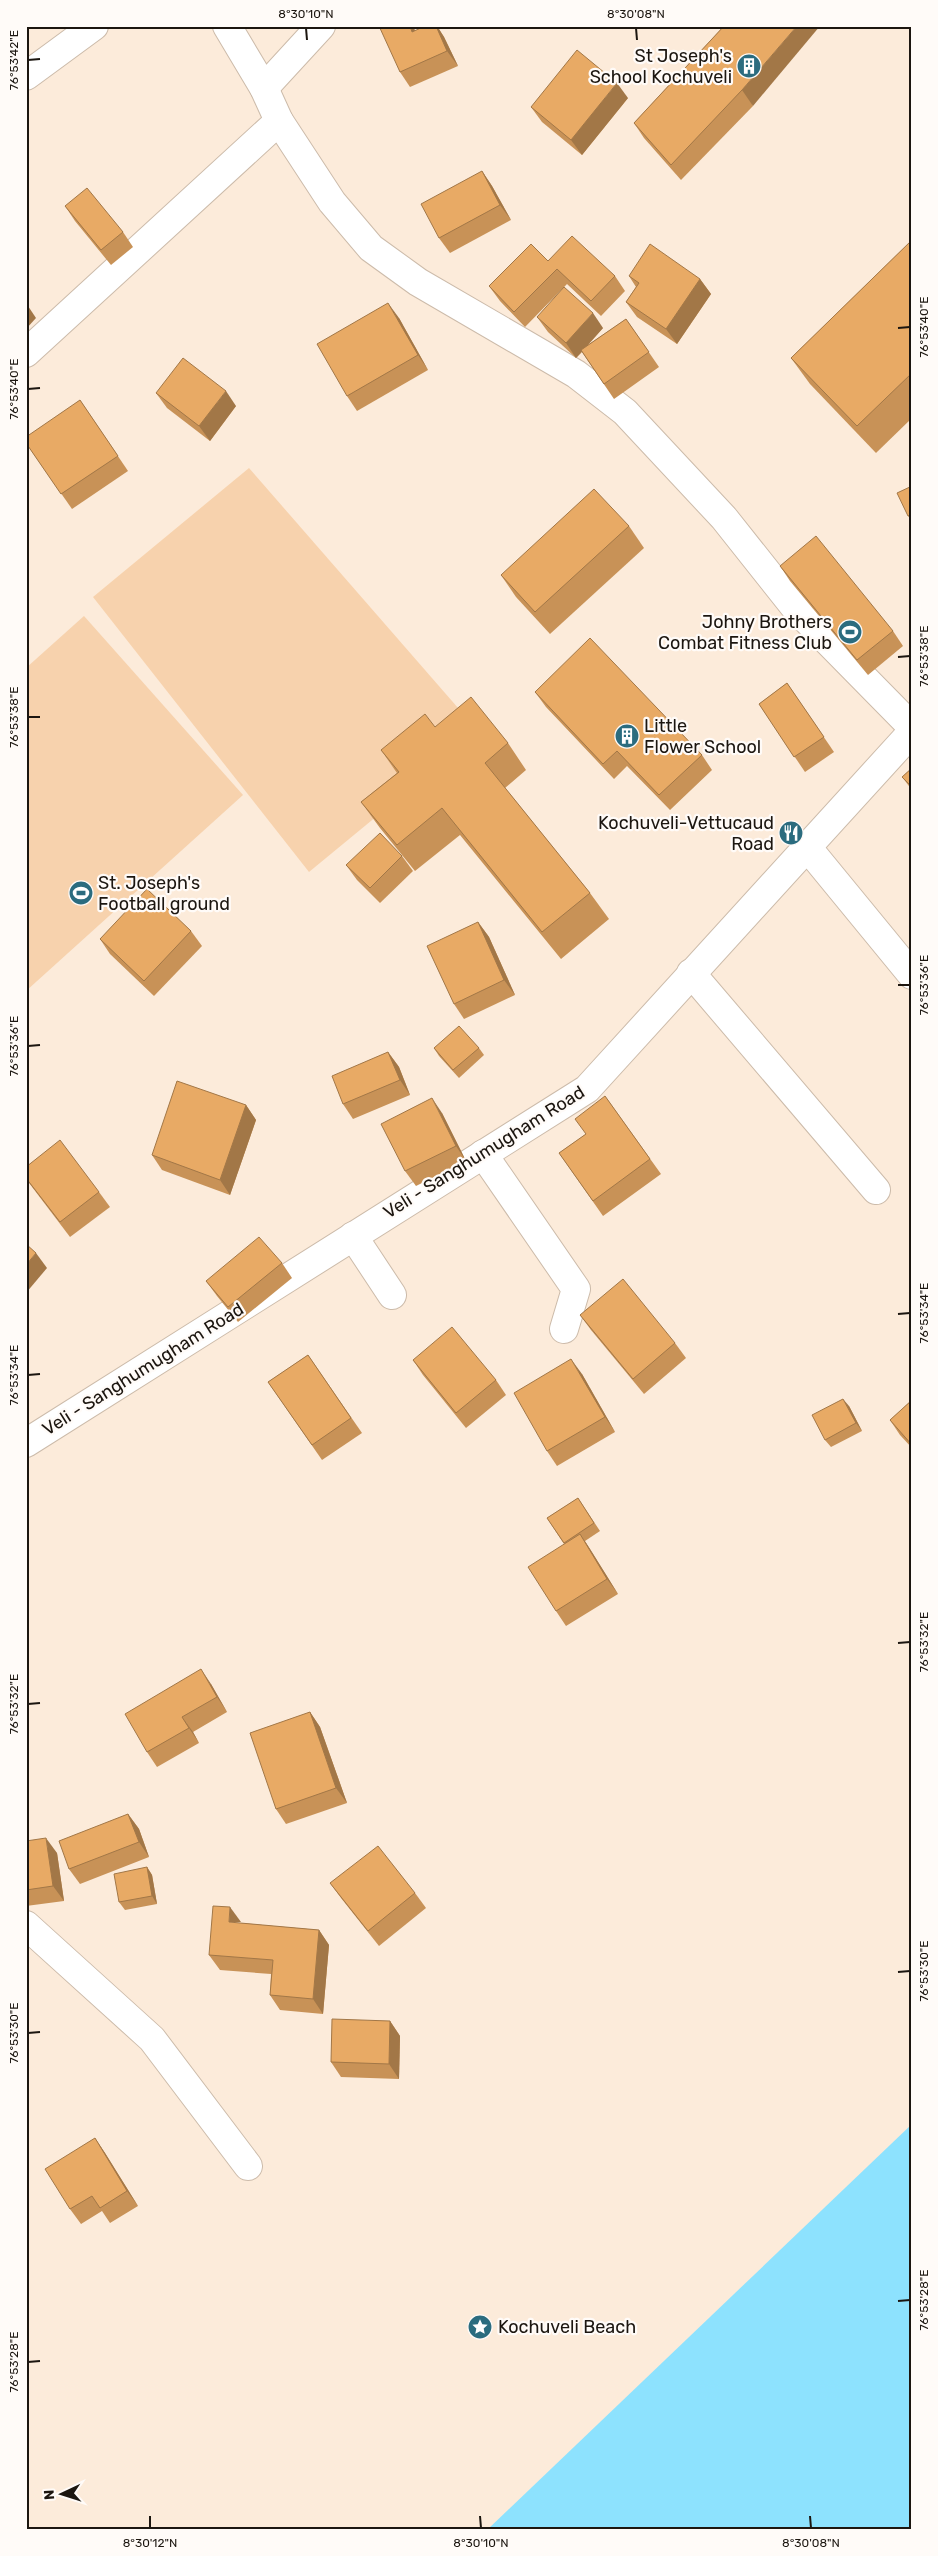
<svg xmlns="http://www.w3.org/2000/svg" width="938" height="2556" font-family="Rubik,sans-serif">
	<rect width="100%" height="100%" fill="#fcebda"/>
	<g fill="#f7d2ad">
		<path d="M 249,468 L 479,732 L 309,872 L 93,597 Z"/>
		<path d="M 84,616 L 243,795 L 26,991 L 26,668 Z"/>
	</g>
	<path fill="#8de2fe" d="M 912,2124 L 912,2530 L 487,2530 Z"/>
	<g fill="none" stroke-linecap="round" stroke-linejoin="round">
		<defs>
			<g id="minor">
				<path d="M 227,26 L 264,88 L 279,121 L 332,202 L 371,248 L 418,282 L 576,374 L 625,412 L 724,518 L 797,610 L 912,727"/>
				<path d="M 26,76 L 94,26"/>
				<path d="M 264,88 L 321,26"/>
				<path d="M 26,353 L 279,121"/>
				<path d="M 807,847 L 912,975"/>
				<path d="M 691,973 L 876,1190"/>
				<path d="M 483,1154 L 576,1289 L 564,1329"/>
				<path d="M 353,1236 L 392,1295"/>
				<path d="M 26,1925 L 152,2039 L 248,2166"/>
			</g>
			<path id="major" d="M 26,1443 L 587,1089 L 912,732"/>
		</defs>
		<use href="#minor" stroke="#cba" stroke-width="30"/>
		<use href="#major" stroke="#cba" stroke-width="30"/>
		<use href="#minor" stroke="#fff" stroke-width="28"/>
		<use href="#major" stroke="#fff" stroke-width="28"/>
	</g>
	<g fill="#c89257">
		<path d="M 425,26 L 437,26 L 444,37 L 458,66 L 410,87 L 400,72 L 415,31 Z"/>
		<path d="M 724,26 L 753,106 L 681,180 L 644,138 L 634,123 Z"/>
		<path d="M 628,98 L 582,155 L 542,122 L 531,107 Z"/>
		<path d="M 482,171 L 492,186 L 511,220 L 450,253 L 439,238 Z"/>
		<path d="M 65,206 L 123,232 L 133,247 L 111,265 L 75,221 Z"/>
		<path d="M 912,240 L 912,418 L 876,453 L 810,384 L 791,358 Z"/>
		<path d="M 548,261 L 615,276 L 625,291 L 601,316 L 567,284 L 525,327 L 500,301 L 489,286 Z"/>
		<path d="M 629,276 L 700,279 L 711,294 L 677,344 L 637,317 L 626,302 L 636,287 Z"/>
		<path d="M 537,317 L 603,328 L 588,345 L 626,319 L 659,367 L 614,399 L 582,352 L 576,358 L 548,332 Z"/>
		<path d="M 399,318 L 428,370 L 357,411 L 347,396 Z"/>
		<path d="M 156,393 L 236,406 L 210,441 L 167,408 Z"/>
		<path d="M 80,400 L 128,471 L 72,509 L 26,443 Z"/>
		<path d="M 912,486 L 912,521 L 908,516 Z"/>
		<path d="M 629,526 L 644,548 L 550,634 L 516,597 L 501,575 Z"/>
		<path d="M 780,566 L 893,631 L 903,646 L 868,675 L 790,581 Z"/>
		<path d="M 787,683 L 834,752 L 805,772 L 759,704 Z"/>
		<path d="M 535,692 L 702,755 L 712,770 L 670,810 L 627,766 L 614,779 L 546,707 Z"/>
		<path d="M 435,727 L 508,743 L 526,770 L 505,788 L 590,893 L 609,919 L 561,959 L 460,835 L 415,871 L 380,828 L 361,802 L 397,773 L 381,750 Z"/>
		<path d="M 912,768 L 912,790 L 902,777 Z"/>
		<path d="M 402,856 L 413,871 L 380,903 L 357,880 L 346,865 Z"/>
		<path d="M 478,922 L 489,937 L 515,995 L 464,1019 L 454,1004 Z"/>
		<path d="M 191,931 L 202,946 L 154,996 L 110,954 L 100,939 Z"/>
		<path d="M 434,1048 L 479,1048 L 484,1055 L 459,1078 L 439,1056 Z"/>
		<path d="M 388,1052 L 399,1067 L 410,1095 L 353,1119 L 343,1104 Z"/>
		<path d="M 605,1096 L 661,1174 L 603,1216 L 559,1153 L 586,1134 Z"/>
		<path d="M 246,1105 L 256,1120 L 230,1195 L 162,1170 L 152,1155 Z"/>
		<path d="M 442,1113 L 466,1161 L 416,1186 L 405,1171 Z"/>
		<path d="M 26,1167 L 99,1192 L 110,1207 L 70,1237 L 26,1179 Z"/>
		<path d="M 282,1263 L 292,1278 L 238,1322 L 217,1296 L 206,1281 Z"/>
		<path d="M 580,1315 L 675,1343 L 686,1358 L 644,1394 L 591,1330 Z"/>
		<path d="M 308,1355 L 362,1433 L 322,1460 L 268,1382 Z"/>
		<path d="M 413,1360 L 496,1380 L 506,1395 L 466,1428 L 423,1375 Z"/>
		<path d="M 582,1374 L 615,1432 L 557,1466 L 547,1451 Z"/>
		<path d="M 912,1400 L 912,1448 L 900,1435 L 890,1420 Z"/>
		<path d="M 849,1406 L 862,1431 L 831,1447 L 825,1440 Z"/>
		<path d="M 578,1498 L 600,1531 L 585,1541 L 618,1594 L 566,1626 L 556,1611 L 564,1544 L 547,1518 Z"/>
		<path d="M 211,1684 L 227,1712 L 193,1732 L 199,1743 L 157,1767 L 147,1752 Z"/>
		<path d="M 310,1712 L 320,1727 L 347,1803 L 286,1824 L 276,1809 Z"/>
		<path d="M 128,1814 L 139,1829 L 149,1857 L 80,1884 L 69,1869 Z"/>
		<path d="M 26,1841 L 57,1853 L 64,1901 L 26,1906 Z"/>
		<path d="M 147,1867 L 152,1875 L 157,1904 L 125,1910 L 119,1902 Z"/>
		<path d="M 330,1883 L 415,1893 L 426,1908 L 379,1946 L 341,1898 Z"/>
		<path d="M 241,1923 L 319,1930 L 329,1945 L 323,2014 L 280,2010 L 270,1995 L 271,1974 L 220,1970 L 209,1955 Z"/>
		<path d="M 390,2021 L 400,2036 L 399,2079 L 341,2077 L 331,2062 Z"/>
		<path d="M 95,2138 L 105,2153 L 138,2206 L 110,2223 L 102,2211 L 81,2224 L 70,2209 Z"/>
	</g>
	<g fill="#a27747">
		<path d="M 410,26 L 413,26 L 423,47 L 412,32 Z"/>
		<path d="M 436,26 L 437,26 L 444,37 L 458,66 L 447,51 Z"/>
		<path d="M 797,26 L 820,26 L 753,106 L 742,90 Z"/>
		<path d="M 617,83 L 628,98 L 582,155 L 571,140 Z"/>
		<path d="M 482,171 L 492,186 L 511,220 L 500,205 Z"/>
		<path d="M 700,279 L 711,294 L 677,344 L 666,329 Z"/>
		<path d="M 26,303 L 36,318 L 26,329 Z"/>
		<path d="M 388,303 L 399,318 L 428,370 L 418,355 Z"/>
		<path d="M 593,313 L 603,328 L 576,358 L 566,343 Z"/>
		<path d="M 226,391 L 236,406 L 210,441 L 199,426 Z"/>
		<path d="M 478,922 L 489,937 L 515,995 L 504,980 Z"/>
		<path d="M 388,1052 L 399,1067 L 410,1095 L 400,1080 Z"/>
		<path d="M 432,1098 L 442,1113 L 466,1161 L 456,1146 Z"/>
		<path d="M 246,1105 L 256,1120 L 230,1195 L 220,1180 Z"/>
		<path d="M 36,1253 L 47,1268 L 26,1293 L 26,1265 Z"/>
		<path d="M 571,1359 L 582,1374 L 615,1432 L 605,1417 Z"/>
		<path d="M 843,1399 L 849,1406 L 862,1431 L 856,1423 Z"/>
		<path d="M 580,1534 L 590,1549 L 618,1594 L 607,1579 Z"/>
		<path d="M 201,1669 L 211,1684 L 227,1712 L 217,1697 Z"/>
		<path d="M 310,1712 L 320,1727 L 347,1803 L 336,1788 Z"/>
		<path d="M 182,1717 L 193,1732 L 199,1743 L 189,1728 Z"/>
		<path d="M 128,1814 L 139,1829 L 149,1857 L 139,1842 Z"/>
		<path d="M 46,1838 L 57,1853 L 64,1901 L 53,1886 Z"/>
		<path d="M 147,1867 L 152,1875 L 157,1904 L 152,1896 Z"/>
		<path d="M 230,1907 L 241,1922 L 229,1922 Z"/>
		<path d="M 319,1930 L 329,1945 L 323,2014 L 313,1999 Z"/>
		<path d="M 390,2021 L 400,2036 L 399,2079 L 389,2064 Z"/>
		<path d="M 95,2138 L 105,2153 L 138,2206 L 127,2191 Z"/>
	</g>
	<g fill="#e8aa65" stroke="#a27747">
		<path d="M 379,26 L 410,26 L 412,32 L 425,26 L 436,26 L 447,51 L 400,72 Z"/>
		<path d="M 724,26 L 797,26 L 742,90 L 671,165 L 634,123 Z"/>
		<path d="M 577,50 L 617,83 L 571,140 L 531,107 Z"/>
		<path d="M 482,171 L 500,205 L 439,238 L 421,204 Z"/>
		<path d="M 87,188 L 123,232 L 101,250 L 65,206 Z"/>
		<path d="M 572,236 L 615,276 L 591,301 L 557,269 L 514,312 L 489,286 L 531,244 L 548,261 Z"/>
		<path d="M 912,240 L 912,373 L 857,426 L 791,358 Z"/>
		<path d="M 650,244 L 700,279 L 666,329 L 626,302 L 639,283 L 629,276 Z"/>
		<path d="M 564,287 L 593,313 L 566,343 L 537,317 Z"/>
		<path d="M 388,303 L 418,355 L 347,396 L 317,344 Z"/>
		<path d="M 626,319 L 649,352 L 604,384 L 581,350 Z"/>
		<path d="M 183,358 L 226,391 L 199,426 L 156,393 Z"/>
		<path d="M 80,400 L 118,456 L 61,494 L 26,443 L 26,437 Z"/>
		<path d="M 912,486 L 912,514 L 908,516 L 897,493 Z"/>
		<path d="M 594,489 L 629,526 L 535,612 L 501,575 Z"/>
		<path d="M 816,536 L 893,631 L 857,660 L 780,566 Z"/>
		<path d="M 590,638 L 702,755 L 659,795 L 617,751 L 603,764 L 535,692 Z"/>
		<path d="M 787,683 L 824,737 L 794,757 L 759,704 Z"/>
		<path d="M 471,697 L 508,743 L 485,763 L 590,893 L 542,932 L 442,808 L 397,845 L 361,802 L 399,772 L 381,750 L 425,714 L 435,727 Z"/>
		<path d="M 912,768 L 912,787 L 902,777 Z"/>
		<path d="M 380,833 L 402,856 L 370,888 L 346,865 Z"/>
		<path d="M 147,889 L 191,931 L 144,981 L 100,939 Z"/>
		<path d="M 478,922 L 504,980 L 454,1004 L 427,946 Z"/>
		<path d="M 459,1026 L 479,1048 L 453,1070 L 434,1048 Z"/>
		<path d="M 388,1052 L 400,1080 L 343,1104 L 332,1076 Z"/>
		<path d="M 177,1081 L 246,1105 L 220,1180 L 152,1155 Z"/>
		<path d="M 605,1096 L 650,1159 L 593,1201 L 559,1153 L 586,1134 L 575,1119 Z"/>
		<path d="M 432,1098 L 456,1146 L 405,1171 L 381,1124 Z"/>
		<path d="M 60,1140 L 99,1192 L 60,1222 L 26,1178 L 26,1167 Z"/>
		<path d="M 259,1237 L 282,1263 L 228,1307 L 206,1281 Z"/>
		<path d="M 26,1244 L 36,1253 L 26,1265 Z"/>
		<path d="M 623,1279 L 675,1343 L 633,1379 L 580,1315 Z"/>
		<path d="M 452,1327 L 496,1380 L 456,1413 L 413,1360 Z"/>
		<path d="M 308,1355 L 351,1418 L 312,1445 L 268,1382 Z"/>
		<path d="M 571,1359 L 605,1417 L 547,1451 L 514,1393 Z"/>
		<path d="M 843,1399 L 856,1423 L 825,1440 L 812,1415 Z"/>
		<path d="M 912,1400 L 912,1445 L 890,1420 Z"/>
		<path d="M 578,1498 L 594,1523 L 564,1543 L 547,1518 Z"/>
		<path d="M 580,1534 L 607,1579 L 556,1611 L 528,1567 Z"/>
		<path d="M 201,1669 L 217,1697 L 182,1717 L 189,1728 L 147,1752 L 125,1714 Z"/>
		<path d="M 310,1712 L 336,1788 L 276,1809 L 250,1733 Z"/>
		<path d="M 128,1814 L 139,1842 L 69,1869 L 59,1841 Z"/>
		<path d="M 46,1838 L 53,1886 L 26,1890 L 26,1841 Z"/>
		<path d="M 378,1846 L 415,1893 L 368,1931 L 330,1883 Z"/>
		<path d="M 147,1867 L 152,1896 L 119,1902 L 114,1874 Z"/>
		<path d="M 213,1906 L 230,1907 L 229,1922 L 319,1930 L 313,1999 L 270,1995 L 273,1960 L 209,1955 Z"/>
		<path d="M 332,2019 L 390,2021 L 389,2064 L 331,2062 Z"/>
		<path d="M 95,2138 L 127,2191 L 100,2208 L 92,2196 L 70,2209 L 45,2169 Z"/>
	</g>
	<path fill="none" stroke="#1c1610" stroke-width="2" d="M 306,28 L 307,40M 636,28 L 637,40M 28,60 L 40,59M 898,328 L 910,327M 28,389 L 40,388M 898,657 L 910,656M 28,717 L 40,717M 898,985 L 910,985M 28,1046 L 40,1045M 898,1314 L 910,1313M 28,1375 L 40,1374M 898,1643 L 910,1642M 28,1704 L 40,1703M 898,1972 L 910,1971M 28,2033 L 40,2032M 898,2301 L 910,2300M 28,2362 L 40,2361M 150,2516 L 150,2528M 480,2516 L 481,2528M 810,2516 L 811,2528"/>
	<defs>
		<symbol id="building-disc" viewBox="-11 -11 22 22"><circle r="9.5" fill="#2b6c7f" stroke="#fffbf8"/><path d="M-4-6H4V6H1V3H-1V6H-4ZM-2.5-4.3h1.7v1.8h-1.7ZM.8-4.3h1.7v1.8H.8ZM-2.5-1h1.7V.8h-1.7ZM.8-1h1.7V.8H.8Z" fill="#fff"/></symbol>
		<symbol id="stadium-disc" viewBox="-11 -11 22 22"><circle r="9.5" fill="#2b6c7f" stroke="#fffbf8"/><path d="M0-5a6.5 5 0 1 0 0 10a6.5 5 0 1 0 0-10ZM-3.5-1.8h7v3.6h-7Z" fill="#fff"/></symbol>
		<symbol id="restaurant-disc" viewBox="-11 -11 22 22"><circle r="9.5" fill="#2b6c7f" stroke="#fffbf8"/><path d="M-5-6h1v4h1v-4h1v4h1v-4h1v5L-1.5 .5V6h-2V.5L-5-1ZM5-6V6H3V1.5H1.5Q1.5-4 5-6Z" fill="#fff"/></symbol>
		<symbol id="sight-disc" viewBox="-11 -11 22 22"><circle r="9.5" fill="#2b6c7f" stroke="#fffbf8"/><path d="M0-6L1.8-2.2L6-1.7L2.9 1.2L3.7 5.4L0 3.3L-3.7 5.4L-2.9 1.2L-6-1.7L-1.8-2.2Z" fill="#fff"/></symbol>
	</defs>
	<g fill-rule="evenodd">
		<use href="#building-disc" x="735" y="52" width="28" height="28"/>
		<use href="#stadium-disc" x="836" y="618" width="28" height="28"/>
		<use href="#building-disc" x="613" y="722" width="28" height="28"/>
		<use href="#restaurant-disc" x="777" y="819" width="28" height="28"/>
		<use href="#stadium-disc" x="67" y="879" width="28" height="28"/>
		<use href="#sight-disc" x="466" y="2313" width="28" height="28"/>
	</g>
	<g text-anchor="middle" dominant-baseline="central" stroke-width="4.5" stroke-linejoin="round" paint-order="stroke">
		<g font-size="18" fill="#1c1610" stroke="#fffbf8" text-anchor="end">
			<text x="732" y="56">St Joseph's<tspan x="732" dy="21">School Kochuveli</tspan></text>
			<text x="832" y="622">Johny Brothers<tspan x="832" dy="21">Combat Fitness Club</tspan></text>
			<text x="644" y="726" text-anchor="start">Little<tspan x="644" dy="21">Flower School</tspan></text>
			<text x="774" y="823">Kochuveli-Vettucaud<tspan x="774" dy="21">Road</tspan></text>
			<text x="98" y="883" text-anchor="start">St. Joseph's<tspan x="98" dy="21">Football ground</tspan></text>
			<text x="498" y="2327" text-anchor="start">Kochuveli Beach</text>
		</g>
		<g font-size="18" fill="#1c1610" stroke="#fffbf8">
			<text transform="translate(484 1152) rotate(-32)">Veli - Sanghumugham Road</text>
			<text transform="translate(143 1369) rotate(-32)">Veli - Sanghumugham Road</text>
		</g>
	</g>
	<rect width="938" height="2556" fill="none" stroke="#fffbf8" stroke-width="55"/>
	<g transform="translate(62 2494) rotate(266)" stroke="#fffbf8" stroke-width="4" paint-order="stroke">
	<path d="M0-4L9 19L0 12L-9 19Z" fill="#1c1610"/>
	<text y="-8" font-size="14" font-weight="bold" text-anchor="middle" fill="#1c1610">N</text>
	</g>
	<rect x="28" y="28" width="882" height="2500" fill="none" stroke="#1c1610" stroke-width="2"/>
	<g font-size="12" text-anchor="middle" fill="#1c1610">
		<text x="306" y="18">8°30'10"N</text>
		<text x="636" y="18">8°30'08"N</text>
		<text transform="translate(14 60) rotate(-90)" y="4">76°53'42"E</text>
		<text transform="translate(924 327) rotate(-90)" y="4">76°53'40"E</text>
		<text transform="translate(14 389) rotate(-90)" y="4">76°53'40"E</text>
		<text transform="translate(924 656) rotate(-90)" y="4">76°53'38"E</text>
		<text transform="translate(14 717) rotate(-90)" y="4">76°53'38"E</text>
		<text transform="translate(924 985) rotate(-90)" y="4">76°53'36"E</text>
		<text transform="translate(14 1046) rotate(-90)" y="4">76°53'36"E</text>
		<text transform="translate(924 1313) rotate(-90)" y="4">76°53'34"E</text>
		<text transform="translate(14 1375) rotate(-90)" y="4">76°53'34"E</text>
		<text transform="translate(924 1642) rotate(-90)" y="4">76°53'32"E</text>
		<text transform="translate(14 1704) rotate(-90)" y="4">76°53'32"E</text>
		<text transform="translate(924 1971) rotate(-90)" y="4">76°53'30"E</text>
		<text transform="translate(14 2033) rotate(-90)" y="4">76°53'30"E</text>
		<text transform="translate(924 2300) rotate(-90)" y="4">76°53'28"E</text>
		<text transform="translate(14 2362) rotate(-90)" y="4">76°53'28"E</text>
		<text x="150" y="2547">8°30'12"N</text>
		<text x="481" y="2547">8°30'10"N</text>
		<text x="811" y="2547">8°30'08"N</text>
	</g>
</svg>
